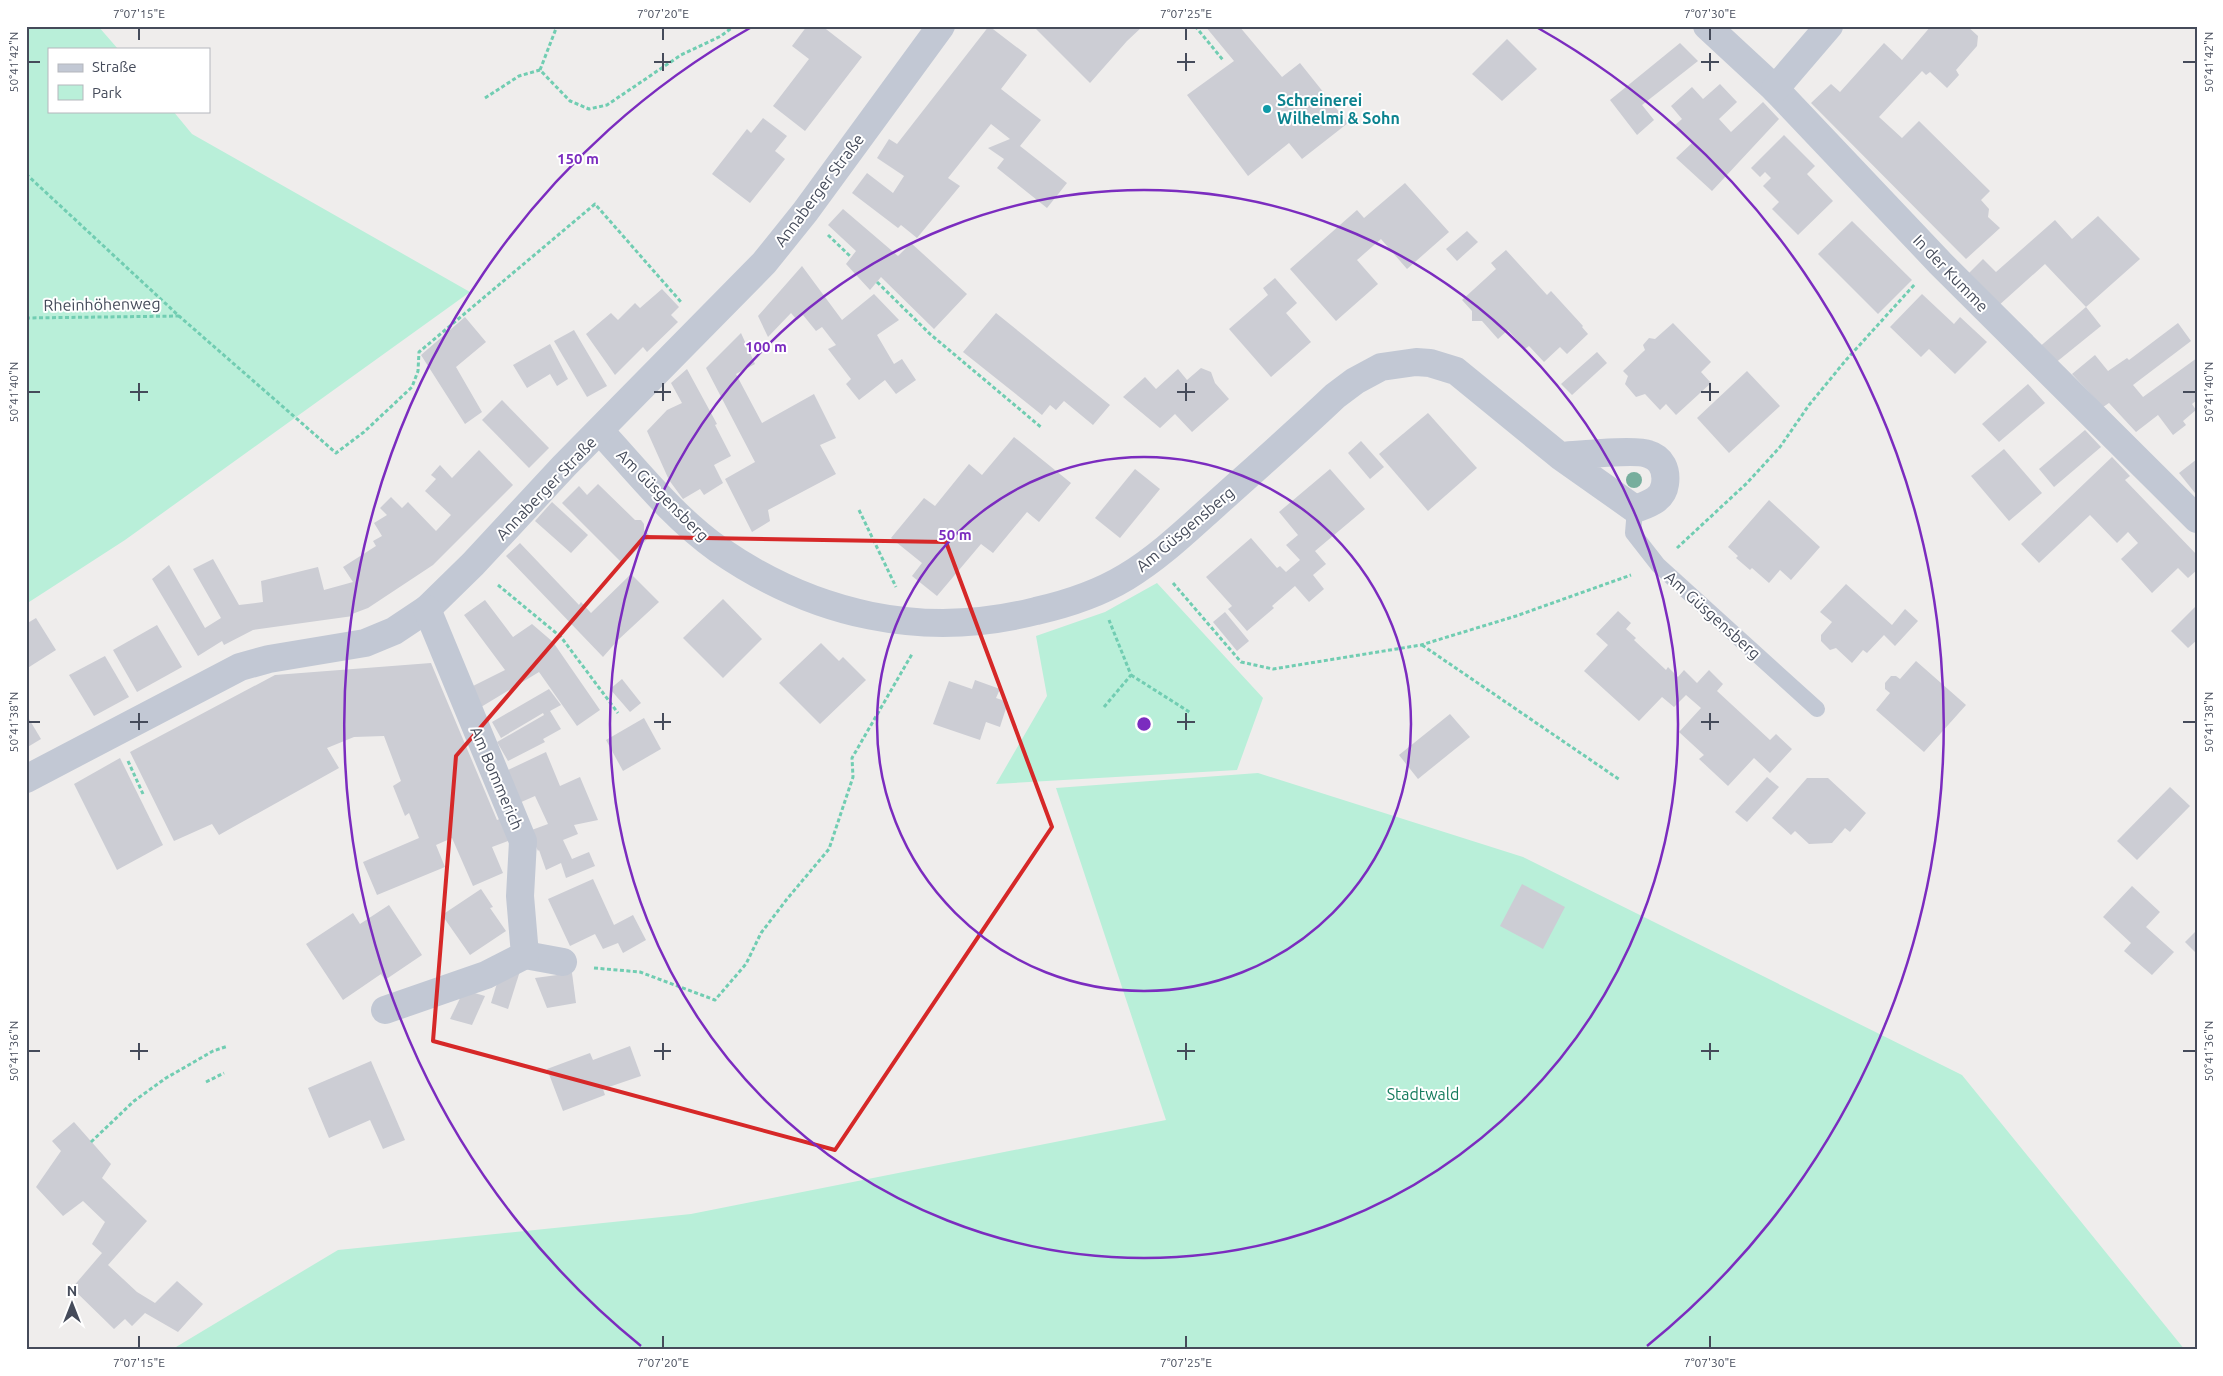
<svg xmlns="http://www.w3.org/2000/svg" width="2223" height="1376" font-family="Ubuntu,sans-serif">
	<rect width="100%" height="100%" fill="#efedec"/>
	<g fill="#b9efd9">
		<path d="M 26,26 L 98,26 L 118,49 L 49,49 L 49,111 L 173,111 L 192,134 L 470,292 L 125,540 L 26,604 Z"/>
		<path d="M 1157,583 L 1263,698 L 1237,770 L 996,784 L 1047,696 L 1036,636 L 1105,612 Z"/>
		<path d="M 1258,773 L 1523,857 L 1962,1075 L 2185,1350 L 171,1350 L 338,1250 L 691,1214 L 1166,1120 L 1056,788 Z"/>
	</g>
	<g fill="#cccdd4">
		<path d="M 807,26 L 822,26 L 862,57 L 805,131 L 773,106 L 809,59 L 792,46 Z"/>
		<path d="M 989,26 L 1027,55 L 1001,89 L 1041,120 L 1020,146 L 1067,183 L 1047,208 L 997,168 L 1004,159 L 988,148 L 1010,139 L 991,124 L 948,178 L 960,186 L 917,238 L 901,225 L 898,228 L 852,193 L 867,173 L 893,193 L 904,176 L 877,158 L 889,139 L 897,144 Z"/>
		<path d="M 1033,26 L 1071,26 L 1073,28 L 1074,26 L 1143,26 L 1127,41 L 1090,83 Z"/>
		<path d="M 1205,26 L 1239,26 L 1282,77 L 1300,63 L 1348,123 L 1302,159 L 1289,143 L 1248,176 L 1187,95 L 1234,61 Z"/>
		<path d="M 1931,26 L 1967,26 L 1978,36 L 1977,46 L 1956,70 L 1959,75 L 1947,88 L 1930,72 L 1926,75 L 1922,71 L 1879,117 L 1902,138 L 1919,121 L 1990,191 L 1981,200 L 1989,209 L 1988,217 L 2000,228 L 1966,259 L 1811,103 L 1831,84 L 1840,92 L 1884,43 L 1902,60 Z"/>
		<path d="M 1507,39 L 1537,69 L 1502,101 L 1472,74 Z"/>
		<path d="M 1680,43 L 1698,61 L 1642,105 L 1654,120 L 1637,135 L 1610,100 Z"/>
		<path d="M 1720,84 L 1737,102 L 1719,119 L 1731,132 L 1763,102 L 1779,119 L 1712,191 L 1676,158 L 1692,143 L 1675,125 L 1682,119 L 1671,106 L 1692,87 L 1703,99 Z"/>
		<path d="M 763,118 L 787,136 L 775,151 L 785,159 L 750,203 L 712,174 L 747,129 L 751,133 Z"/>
		<path d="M 1784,135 L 1815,166 L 1807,174 L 1833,201 L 1798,235 L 1772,209 L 1779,202 L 1763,186 L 1771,178 L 1765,172 L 1760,177 L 1751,168 Z"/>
		<path d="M 1405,183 L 1449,232 L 1407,269 L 1381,239 L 1357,260 L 1378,284 L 1336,321 L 1290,269 L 1357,210 L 1364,218 Z"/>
		<path d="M 843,209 L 898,256 L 911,243 L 967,294 L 934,329 L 881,277 L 870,290 L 846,264 L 856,251 L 828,225 Z"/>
		<path d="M 2098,216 L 2140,259 L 2086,307 L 2045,264 L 1997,307 L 1966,276 L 1983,259 L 1996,272 L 2055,220 L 2072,239 Z"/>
		<path d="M 1852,221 L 1912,280 L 1878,314 L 1818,254 Z"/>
		<path d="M 1467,231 L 1478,242 L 1457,261 L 1446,249 Z"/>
		<path d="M 1506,250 L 1547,295 L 1551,291 L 1583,326 L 1582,327 L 1588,334 L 1567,354 L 1560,347 L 1544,362 L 1529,346 L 1525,349 L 1508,330 L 1498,339 L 1482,321 L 1472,321 L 1472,311 L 1462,300 L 1496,269 L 1491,263 Z"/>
		<path d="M 802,266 L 842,320 L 874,294 L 899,320 L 877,335 L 894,364 L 902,359 L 916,380 L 896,394 L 885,380 L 859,400 L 846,384 L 851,379 L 828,349 L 836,345 L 822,327 L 816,331 L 803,315 L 797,320 L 791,313 L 768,337 L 758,316 Z"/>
		<path d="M 1275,278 L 1297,303 L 1286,313 L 1311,342 L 1271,377 L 1229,329 L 1268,295 L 1263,288 Z"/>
		<path d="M 662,289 L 679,307 L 671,315 L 678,322 L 647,352 L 643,347 L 615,375 L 586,334 L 611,313 L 618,320 L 635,303 L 640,308 Z"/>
		<path d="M 1922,294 L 1954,324 L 1960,317 L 1987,342 L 1955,374 L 1929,349 L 1921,357 L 1890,327 Z"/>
		<path d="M 2086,307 L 2101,326 L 2054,364 L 2037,349 Z"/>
		<path d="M 996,313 L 1110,405 L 1093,425 L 1064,401 L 1056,410 L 1050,405 L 1042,415 L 963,352 Z"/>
		<path d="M 465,317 L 486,342 L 456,367 L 482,412 L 465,424 L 421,355 Z"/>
		<path d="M 1673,323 L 1711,362 L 1701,372 L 1711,383 L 1676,415 L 1666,404 L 1660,410 L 1645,394 L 1636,397 L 1625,384 L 1628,376 L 1623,371 L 1645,350 L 1643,345 L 1649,338 L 1655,339 Z"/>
		<path d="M 2178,323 L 2191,341 L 2133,385 L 2143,397 L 2197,358 L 2197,400 L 2192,404 L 2196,410 L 2183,421 L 2186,425 L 2173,435 L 2158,415 L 2136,432 L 2109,403 L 2103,407 L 2072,374 L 2095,355 L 2108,371 L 2127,358 L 2129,360 Z"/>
		<path d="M 574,330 L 607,386 L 587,397 L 554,341 Z"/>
		<path d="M 741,333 L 755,364 L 736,374 L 762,423 L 814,394 L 836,438 L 820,445 L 836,474 L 768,510 L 770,521 L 752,532 L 725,479 L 755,462 L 706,368 Z"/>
		<path d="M 550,344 L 568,379 L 557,386 L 550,374 L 527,388 L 513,365 Z"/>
		<path d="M 1597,352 L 1607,363 L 1572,395 L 1561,384 Z"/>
		<path d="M 1201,368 L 1211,372 L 1215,383 L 1229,399 L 1192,432 L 1175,414 L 1160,428 L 1123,397 L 1145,377 L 1156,389 L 1178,369 L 1187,380 Z"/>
		<path d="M 687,369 L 717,424 L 715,425 L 731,456 L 714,465 L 723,483 L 704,495 L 700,489 L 683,499 L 669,480 L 647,431 L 667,410 L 682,403 L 671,383 Z"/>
		<path d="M 1747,371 L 1780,406 L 1729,453 L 1697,418 Z"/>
		<path d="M 2028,384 L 2045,403 L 1999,442 L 1982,424 Z"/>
		<path d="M 502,400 L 549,448 L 529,468 L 482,420 Z"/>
		<path d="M 1428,413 L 1477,468 L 1428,511 L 1379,454 Z"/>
		<path d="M 2085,430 L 2101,447 L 2054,487 L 2039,469 Z"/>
		<path d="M 1014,437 L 1071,483 L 1039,522 L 1027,512 L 993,553 L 981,544 L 937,596 L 912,576 L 922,563 L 891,538 L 924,498 L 935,506 L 969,464 L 982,475 Z"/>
		<path d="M 1361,441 L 1384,467 L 1370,479 L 1348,453 Z"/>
		<path d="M 2004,449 L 2042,493 L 2009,521 L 1971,476 Z"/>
		<path d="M 479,450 L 513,485 L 433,565 L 368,608 L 352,614 L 353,616 L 253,630 L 224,645 L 222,641 L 198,656 L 152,579 L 169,565 L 205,628 L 221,618 L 193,569 L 213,559 L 239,605 L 263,602 L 261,581 L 318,567 L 324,590 L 353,582 L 343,567 L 376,546 L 373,541 L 382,536 L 374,523 L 387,515 L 380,508 L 391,497 L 402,508 L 408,502 L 436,531 L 451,515 L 425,491 L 436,479 L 431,475 L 440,465 L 452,478 Z"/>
		<path d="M 2112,457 L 2130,476 L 2125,480 L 2197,555 L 2197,570 L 2188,578 L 2178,568 L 2152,593 L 2121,559 L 2138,543 L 2128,532 L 2117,543 L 2090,515 L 2039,563 L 2021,544 Z"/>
		<path d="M 2197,459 L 2197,491 L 2195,493 L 2179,473 Z"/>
		<path d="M 1135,469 L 1160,489 L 1120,538 L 1095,518 Z"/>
		<path d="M 1330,469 L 1365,509 L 1315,551 L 1326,564 L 1313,575 L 1324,589 L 1309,602 L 1295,586 L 1272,606 L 1274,608 L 1247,631 L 1228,609 L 1232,606 L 1206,577 L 1251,538 L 1277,568 L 1280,566 L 1286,572 L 1300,560 L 1286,545 L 1298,535 L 1279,512 Z"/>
		<path d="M 598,484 L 635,520 L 641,520 L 644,524 L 644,530 L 650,536 L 623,564 L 562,503 L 579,486 L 587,495 Z"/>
		<path d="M 1769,500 L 1820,547 L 1791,580 L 1780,570 L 1769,583 L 1752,568 L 1750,570 L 1736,558 L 1738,556 L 1728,547 Z"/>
		<path d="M 552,502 L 588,535 L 571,553 L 535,521 Z"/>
		<path d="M 520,543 L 579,605 L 581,602 L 591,613 L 631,574 L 659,602 L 618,640 L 603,657 L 506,556 Z"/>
		<path d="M 1846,584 L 1892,625 L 1905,609 L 1918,621 L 1895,646 L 1884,635 L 1867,653 L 1863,650 L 1852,663 L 1836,648 L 1830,650 L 1821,641 L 1821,635 L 1832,622 L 1820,612 Z"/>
		<path d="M 723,599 L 762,639 L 723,678 L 683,638 Z"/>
		<path d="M 485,600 L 513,637 L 532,624 L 553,642 L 600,710 L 577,726 L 539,672 L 481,707 L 473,686 L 505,670 L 464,615 Z"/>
		<path d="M 2197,605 L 2197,640 L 2188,648 L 2171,631 Z"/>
		<path d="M 1618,611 L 1631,623 L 1626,629 L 1636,638 L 1634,640 L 1666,670 L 1668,667 L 1678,677 L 1684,670 L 1697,683 L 1709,670 L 1723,684 L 1717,691 L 1770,740 L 1776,734 L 1792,749 L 1770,773 L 1754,758 L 1728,786 L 1699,759 L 1704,755 L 1679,732 L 1701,708 L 1686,695 L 1674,707 L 1662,697 L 1639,721 L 1584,671 L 1608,645 L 1596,634 Z"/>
		<path d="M 1225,612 L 1249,641 L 1237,651 L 1213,622 Z"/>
		<path d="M 36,618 L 56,650 L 26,669 L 26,624 Z"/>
		<path d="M 157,625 L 182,667 L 137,692 L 113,650 Z"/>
		<path d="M 821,643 L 839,661 L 843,657 L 866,680 L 820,724 L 779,683 Z"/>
		<path d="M 105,656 L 129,697 L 94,716 L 69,675 Z"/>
		<path d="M 1916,661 L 1966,705 L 1924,752 L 1876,710 L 1890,693 L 1885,689 L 1885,683 L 1891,676 L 1896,676 L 1900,679 Z"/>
		<path d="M 431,663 L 497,820 L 502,818 L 511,840 L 492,847 L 503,873 L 473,886 L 452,838 L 436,845 L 445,867 L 377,895 L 363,862 L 419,838 L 409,813 L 405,816 L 393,786 L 401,781 L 384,736 L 354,737 L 327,748 L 339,768 L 219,835 L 212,824 L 174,841 L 130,752 L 275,675 Z"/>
		<path d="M 622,679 L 641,703 L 630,712 L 610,689 Z"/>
		<path d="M 975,680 L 1000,689 L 996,698 L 1008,702 L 1000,727 L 986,722 L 980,740 L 933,724 L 949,681 L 972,689 Z"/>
		<path d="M 549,689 L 561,705 L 550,711 L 561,729 L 543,739 L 545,742 L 508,761 L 497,742 L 544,715 L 543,713 L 501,738 L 492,722 Z"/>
		<path d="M 26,714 L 41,739 L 26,748 Z"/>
		<path d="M 1450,714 L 1470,737 L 1418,779 L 1399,755 Z"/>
		<path d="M 644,718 L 661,749 L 623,771 L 606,740 Z"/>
		<path d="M 546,752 L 560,786 L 580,777 L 598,820 L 574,825 L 578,834 L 563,840 L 572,859 L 589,852 L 595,866 L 566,878 L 561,863 L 546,870 L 539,850 L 538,851 L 529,831 L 548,824 L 535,796 L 519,803 L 506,771 Z"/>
		<path d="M 120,758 L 163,845 L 117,870 L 74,784 Z"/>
		<path d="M 1767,777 L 1779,787 L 1747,822 L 1735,812 Z"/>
		<path d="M 1807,778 L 1828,778 L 1866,813 L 1850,832 L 1845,828 L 1832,843 L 1809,844 L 1795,831 L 1791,835 L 1772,818 Z"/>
		<path d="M 2170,787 L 2190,806 L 2137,860 L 2117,841 Z"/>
		<path d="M 593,879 L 614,925 L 633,915 L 646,940 L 623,953 L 618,943 L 603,949 L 595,934 L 570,946 L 548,899 Z"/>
		<path d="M 1522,884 L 1565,907 L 1543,949 L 1500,926 Z"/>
		<path d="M 2132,886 L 2160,912 L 2146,927 L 2174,952 L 2152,975 L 2124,951 L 2131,943 L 2103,917 Z"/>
		<path d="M 481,889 L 493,907 L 490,908 L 506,931 L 470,955 L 442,915 Z"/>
		<path d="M 389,905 L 422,955 L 385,980 L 381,974 L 343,1000 L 306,944 L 353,913 L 360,924 Z"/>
		<path d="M 2197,930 L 2197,954 L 2185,942 Z"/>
		<path d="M 520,971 L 508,1009 L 491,1003 L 498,980 Z"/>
		<path d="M 572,973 L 576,1003 L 547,1008 L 535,978 Z"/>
		<path d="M 464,990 L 485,996 L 472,1025 L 450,1019 Z"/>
		<path d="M 630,1046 L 641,1076 L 603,1089 L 605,1095 L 563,1111 L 547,1069 L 590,1053 L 593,1060 Z"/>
		<path d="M 371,1061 L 405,1140 L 383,1149 L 370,1120 L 329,1138 L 308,1088 Z"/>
		<path d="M 74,1122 L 111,1164 L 102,1178 L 147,1221 L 108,1265 L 137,1292 L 155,1303 L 177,1281 L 203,1304 L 178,1332 L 145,1313 L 132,1326 L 125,1319 L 114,1329 L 72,1288 L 102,1253 L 92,1244 L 105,1222 L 83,1201 L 63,1216 L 36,1187 L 61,1151 L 52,1141 Z"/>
	</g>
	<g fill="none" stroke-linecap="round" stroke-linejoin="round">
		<g stroke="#71cdb2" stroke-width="3" stroke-dasharray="4 2.5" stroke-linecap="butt">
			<path d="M 1195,26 L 1223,60"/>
			<path d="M 540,70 L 557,26"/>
			<path d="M 485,98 L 519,76 L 540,70 L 570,101 L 589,109 L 607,105 L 681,55 L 721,36 L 734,26"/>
			<path d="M 26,174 L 179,316 L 336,453 L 364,432 L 412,387 L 418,371 L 419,352 L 595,204 L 681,302"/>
			<path d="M 828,235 L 851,257"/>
			<path d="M 877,282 L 930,334 L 1042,428"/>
			<path d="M 26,318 L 179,316"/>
			<path d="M 859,510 L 896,587"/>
			<path d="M 1677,548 L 1747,483 L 1780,447 L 1809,405 L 1846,360 L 1915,284"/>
			<path d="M 1173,583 L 1241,662 L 1273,669 L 1421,645 L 1516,616 L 1631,575"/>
			<path d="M 498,585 L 561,637 L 618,713"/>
			<path d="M 1422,645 L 1620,780"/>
			<path d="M 1131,675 L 1191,713"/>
			<path d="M 1104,707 L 1131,675 L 1109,620"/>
			<path d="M 128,761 L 143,794"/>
			<path d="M 594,968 L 640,972 L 715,1000 L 746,964 L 761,933 L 787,899 L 829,849 L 853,777 L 852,758 L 912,654"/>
			<path d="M 206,1082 L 224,1073"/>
			<path d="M 91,1142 L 134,1101 L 166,1078 L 213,1051 L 228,1046"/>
		</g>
		<path stroke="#c2c8d4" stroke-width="16" d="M 1635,509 L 1633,533 L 1658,565 L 1817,709"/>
		<g stroke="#c2c8d4" stroke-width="28">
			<path d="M 1707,26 L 1775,89 L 1940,263 L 2197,519"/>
			<path d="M 1775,89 L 1829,26"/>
			<path d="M 600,431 C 637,471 673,517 718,549 C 813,615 923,640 1036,611 C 1067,604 1098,594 1126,577 C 1159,557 1186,531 1215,505 C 1255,469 1296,433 1335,396 L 1355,381 L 1381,367 L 1416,362 L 1430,363 L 1456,371 L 1560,456 L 1635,509 C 1648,504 1663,500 1665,484 C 1667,470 1662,458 1648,454 C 1636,449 1577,455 1560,456"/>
			<path d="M 26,779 L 240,667 L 269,659 L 365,643 L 394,631 L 427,609 L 473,564 L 564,466 L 764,263 L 805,212 L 941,26"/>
			<path d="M 525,955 L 563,962"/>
			<path d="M 385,1010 L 486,975 L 525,955 L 520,896 L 523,841 L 427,609"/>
		</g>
	</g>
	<circle fill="#77ae9d" cx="1634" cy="480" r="8"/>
	<path fill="none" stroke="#d62828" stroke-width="4" stroke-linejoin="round" d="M 644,537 L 946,542 L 1052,827 L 835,1150 L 433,1041 L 456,756 Z"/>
	<path fill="none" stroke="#454b5a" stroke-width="2" d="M 139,28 L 139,40M 663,28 L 663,40M 1186,28 L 1186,40M 1710,28 L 1710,40M 663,53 L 663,71M 1186,53 L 1186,71M 1710,53 L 1710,71M 28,62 L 40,62M 654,62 L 671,62M 1177,62 L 1195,62M 1701,62 L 1719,62M 2183,62 L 2196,62M 139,383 L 139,401M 663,383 L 663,401M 1186,383 L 1186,401M 1710,383 L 1710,401M 28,392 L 40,392M 130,392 L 148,392M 654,392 L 671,392M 1177,392 L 1195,392M 1701,392 L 1719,392M 2183,392 L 2196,392M 139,713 L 139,730M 663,713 L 663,730M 1186,713 L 1186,730M 1710,713 L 1710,730M 28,722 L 40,722M 130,722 L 148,722M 654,722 L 671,722M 1177,722 L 1195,722M 1701,722 L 1719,722M 2183,722 L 2196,722M 139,1043 L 139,1060M 663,1043 L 663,1060M 1186,1043 L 1186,1060M 1710,1043 L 1710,1060M 28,1051 L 40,1051M 130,1051 L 148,1051M 654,1051 L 671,1051M 1177,1051 L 1195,1051M 1701,1051 L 1719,1051M 2183,1051 L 2196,1051M 139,1336 L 139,1348M 663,1336 L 663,1348M 1186,1336 L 1186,1348M 1710,1336 L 1710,1348"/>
	<g fill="none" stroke="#7b2cbf" stroke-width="2.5">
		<circle cx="1144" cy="724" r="267"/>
		<circle cx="1144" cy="724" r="534"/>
		<path d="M641 1346A800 800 0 0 1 750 28M1538 28A800 800 0 0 1 1647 1346"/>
	</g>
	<circle fill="#0f9aa8" stroke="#fff" stroke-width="2" cx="1267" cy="109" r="5"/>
	<g text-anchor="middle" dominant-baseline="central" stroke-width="4" stroke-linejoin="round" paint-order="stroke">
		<g font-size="16" font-weight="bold" fill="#0d838f" stroke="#fff" text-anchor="start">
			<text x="1277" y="100">Schreinerei<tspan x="1277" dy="18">Wilhelmi &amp; Sohn</tspan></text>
		</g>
		<g font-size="16" fill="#454b5a" stroke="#fff">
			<text transform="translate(819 190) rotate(-53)">Annaberger Straße</text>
			<text transform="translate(1951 273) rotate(46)">In der Kumme</text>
			<text transform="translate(102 304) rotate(-1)">Rheinhöhenweg</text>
			<text transform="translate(546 488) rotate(-46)">Annaberger Straße</text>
			<text transform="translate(663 495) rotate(45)">Am Güsgensberg</text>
			<text transform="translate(1185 529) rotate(-40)">Am Güsgensberg</text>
			<text transform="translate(1713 615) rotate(42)">Am Güsgensberg</text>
			<text transform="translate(497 778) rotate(67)">Am Bommerich</text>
		</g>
		<g font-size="16" fill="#157b5d" stroke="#fff">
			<text x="1423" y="1094">Stadtwald</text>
		</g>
	</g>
	<circle cx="1144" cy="724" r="8" fill="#7b2cbf" stroke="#fff" stroke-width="2.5"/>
	<g font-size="15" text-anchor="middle" font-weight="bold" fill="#7b2cbf" stroke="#fff" stroke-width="4" stroke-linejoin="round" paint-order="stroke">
		<text x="578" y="164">150 m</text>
		<text x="766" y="352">100 m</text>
		<text x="955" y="540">50 m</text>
	</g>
	<rect width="2223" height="1376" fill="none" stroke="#ffffff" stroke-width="55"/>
	<rect x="48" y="48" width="162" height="65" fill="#ffffff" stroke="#b5b7bd"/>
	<rect x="58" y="64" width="25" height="8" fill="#c2c8d4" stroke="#b5b7bd"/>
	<text x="92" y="72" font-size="15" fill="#454b5a">Straße</text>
	<rect x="58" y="85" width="25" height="15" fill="#b9efd9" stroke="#b5b7bd"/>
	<text x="92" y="98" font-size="15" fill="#454b5a">Park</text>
	<g transform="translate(72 1304)" stroke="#ffffff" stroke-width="4" paint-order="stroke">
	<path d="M0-4L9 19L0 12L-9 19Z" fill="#454b5a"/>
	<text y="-8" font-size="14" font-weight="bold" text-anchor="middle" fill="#454b5a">N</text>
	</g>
	<rect x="28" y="28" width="2168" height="1320" fill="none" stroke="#454b5a" stroke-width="2"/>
	<g font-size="12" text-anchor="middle" fill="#454b5a">
		<text x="139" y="18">7°07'15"E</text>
		<text x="663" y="18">7°07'20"E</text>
		<text x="1186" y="18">7°07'25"E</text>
		<text x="1710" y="18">7°07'30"E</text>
		<text transform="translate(14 62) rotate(-90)" y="4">50°41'42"N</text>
		<text transform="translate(2209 62) rotate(-90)" y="4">50°41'42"N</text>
		<text transform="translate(14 392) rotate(-90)" y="4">50°41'40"N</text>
		<text transform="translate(2209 392) rotate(-90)" y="4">50°41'40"N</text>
		<text transform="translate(14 722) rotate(-90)" y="4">50°41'38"N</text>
		<text transform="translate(2209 722) rotate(-90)" y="4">50°41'38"N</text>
		<text transform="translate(14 1051) rotate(-90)" y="4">50°41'36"N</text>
		<text transform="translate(2209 1051) rotate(-90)" y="4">50°41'36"N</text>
		<text x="139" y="1367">7°07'15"E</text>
		<text x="663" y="1367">7°07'20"E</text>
		<text x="1186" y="1367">7°07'25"E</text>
		<text x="1710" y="1367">7°07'30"E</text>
	</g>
</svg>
